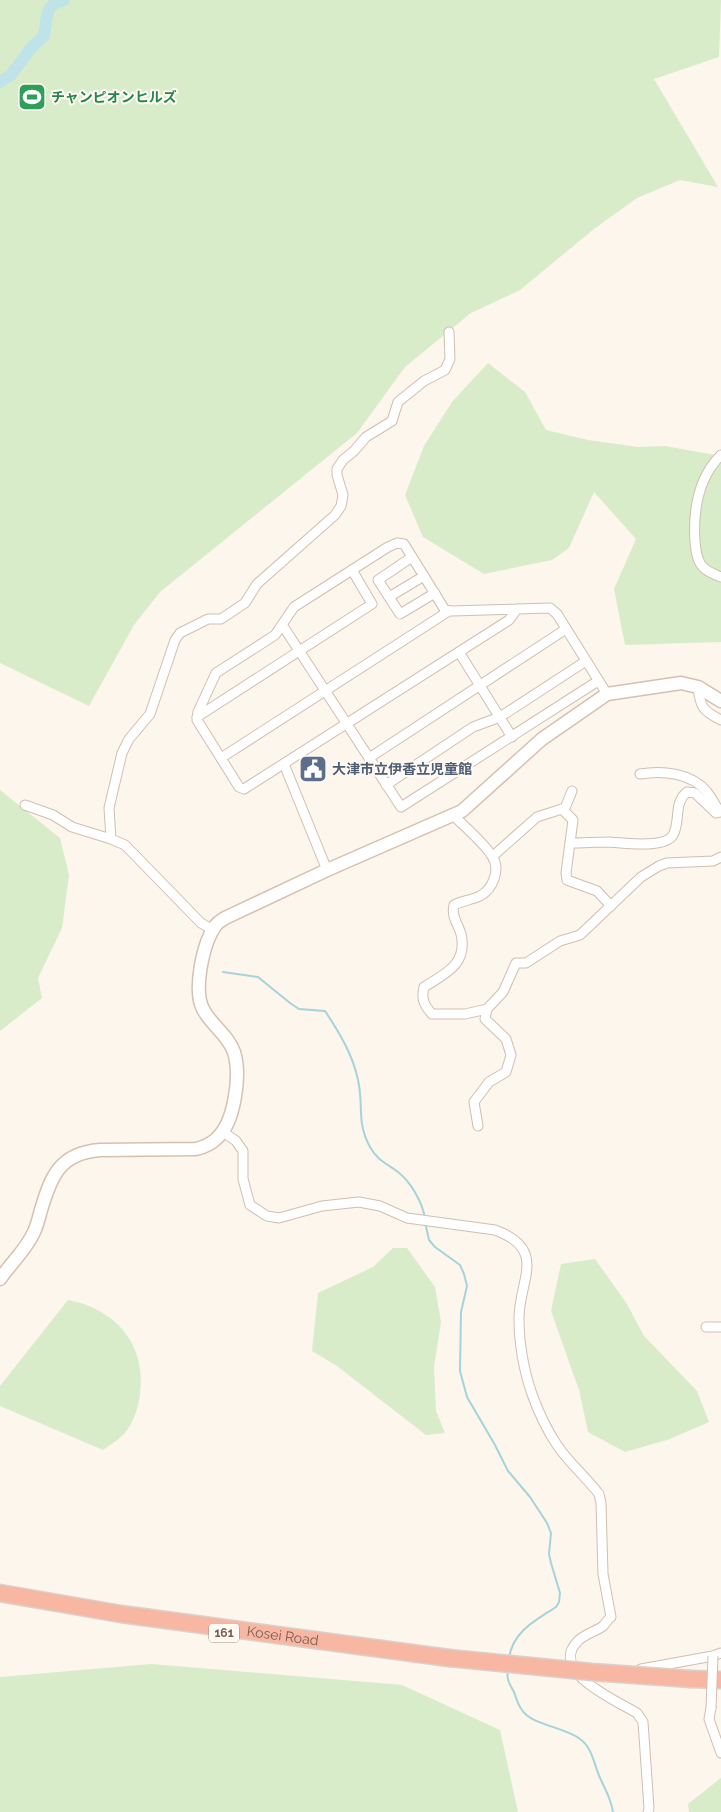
<svg xmlns="http://www.w3.org/2000/svg" width="721" height="1812" font-family="Raleway,'Noto Sans JP',sans-serif">
	<rect width="100%" height="100%" fill="#fdf6ec"/>
	<g fill="#d8ecc9">
		<path d="M 0,0 L 721,0 L 719,57 L 654,79 L 718,187 L 680,180 L 637,198 L 594,229 L 520,290 L 471,313 L 405,367 L 357,433 L 160,592 L 134,625 L 89,706 L 0,663 Z"/>
		<path d="M 488,363 L 525,392 L 546,430 L 588,440 L 638,447 L 665,446 L 721,456 L 721,642 L 625,645 L 614,589 L 636,539 L 594,492 L 569,548 L 552,560 L 484,574 L 423,537 L 405,495 L 424,446 L 452,402 Z"/>
		<path d="M 0,790 L 60,838 L 69,875 L 62,928 L 38,978 L 42,998 L 0,1031 Z"/>
		<path d="M 393,1248 L 407,1248 L 435,1287 L 441,1322 L 434,1367 L 436,1411 L 445,1433 L 426,1435 L 337,1366 L 312,1351 L 318,1293 L 373,1267 Z"/>
		<path d="M 595,1259 L 627,1304 L 644,1336 L 697,1391 L 709,1422 L 670,1439 L 625,1452 L 588,1432 L 579,1390 L 551,1311 L 561,1264 Z"/>
		<path d="M 68,1300 C 116,1309 147,1345 140,1395 C 138,1408 133,1424 124,1434 C 118,1440 110,1445 103,1450 L 0,1406 L 0,1386 Z"/>
		<path d="M 151,1664 L 402,1685 L 500,1730 L 518,1812 L 0,1812 L 0,1677 Z"/>
		<path d="M 721,1778 L 721,1812 L 689,1812 L 688,1804 Z"/>
	</g>
	<g fill="none" stroke-linecap="round" stroke-linejoin="round">
		<g stroke="#a5d3da" stroke-width="2">
			<path d="M 223,972 L 258,977 L 290,1003 L 299,1009 L 325,1011 C 339,1032 353,1055 358,1080 C 364,1106 356,1121 370,1147 C 378,1161 386,1163 398,1172 C 411,1182 422,1202 425,1218"/>
			<path d="M 425,1222 L 429,1240 L 435,1247 L 460,1265 L 464,1274 L 467,1286 L 461,1312 L 460,1371 L 467,1397 L 495,1445 L 508,1471 L 530,1497 L 547,1523 L 551,1533 L 549,1554 L 551,1563 L 560,1593 L 559,1602 L 556,1607 C 535,1621 513,1631 509,1658"/>
			<path d="M 508,1670 C 506,1679 510,1685 514,1692 C 516,1698 518,1705 522,1710 C 531,1725 565,1727 580,1739 C 593,1748 594,1766 601,1780 C 606,1791 611,1799 613,1812"/>
		</g>
		<path stroke="#bfe3e8" stroke-width="12" d="M 0,82 L 11,75 L 31,48 L 44,36 C 48,18 43,5 64,0"/>
		<defs>
			<g id="street">
				<path d="M 721,455 C 698,478 693,511 695,542 C 696,551 697,562 704,568 C 708,572 716,575 721,577"/>
				<path d="M 412,557 L 378,580 L 400,614 L 435,593"/>
				<path d="M 389,597 L 424,576"/>
				<path d="M 517,609 L 509,620 L 244,789 L 239,787 L 197,720 L 198,712 L 216,673 L 275,635 L 294,607 L 388,547 L 397,543 L 404,544 L 445,610 L 452,611 L 550,608 L 557,614 L 607,694"/>
				<path d="M 283,626 L 401,807 L 598,681"/>
				<path d="M 459,652 L 512,737"/>
				<path d="M 698,687 C 700,707 703,711 721,720"/>
				<path d="M 197,717 L 372,604 L 352,570"/>
				<path d="M 221,758 L 449,611"/>
				<path d="M 369,758 L 566,629"/>
				<path d="M 284,764 L 327,870"/>
				<path d="M 640,774 C 662,770 692,773 707,792 C 711,797 714,803 718,809"/>
				<path d="M 386,785 L 473,727 L 500,717 L 586,661"/>
				<path d="M 25,805 L 53,815 L 72,827 L 111,839"/>
				<path d="M 562,809 L 573,820 L 566,873 L 567,880 L 597,891 L 611,906"/>
				<path d="M 454,816 C 465,827 484,843 492,856 C 501,869 493,889 480,896 C 471,900 462,901 454,905 C 451,916 458,924 461,934 C 468,964 445,974 424,987 C 421,999 424,1005 432,1014 L 465,1014 L 487,1009"/>
				<path d="M 570,843 C 583,843 596,842 609,842 C 623,843 665,849 673,835 C 681,821 673,803 687,792 L 695,793 L 716,813 L 720,812"/>
				<path d="M 493,856 L 537,817 L 565,808 L 572,791"/>
				<path d="M 213,930 L 201,923 L 125,845 L 111,839 L 109,808 L 122,753 L 129,739 L 150,714 L 175,640 L 180,633 L 208,619 L 221,619 L 245,603 L 257,584 L 335,515 L 341,506 L 343,495 L 337,475 L 337,469 L 343,460 L 354,451 L 366,437 L 392,421 L 398,402 L 424,381 L 445,370 L 450,359 L 449,332"/>
				<path d="M 478,1126 L 474,1102 L 489,1082 L 506,1072 L 511,1055 L 506,1039 L 485,1019 L 487,1009 L 503,992 L 516,963 L 526,963 L 560,941 L 580,935 L 641,877 L 659,866 L 667,863 L 713,861 L 721,857"/>
				<path d="M 226,1134 L 236,1141 L 243,1151 L 243,1179 L 250,1205 L 267,1216 L 279,1218 L 322,1206 L 359,1202 L 380,1206 L 407,1218 L 495,1230 C 549,1250 518,1281 519,1320 C 519,1343 524,1372 532,1394 C 538,1411 547,1430 557,1445 C 569,1463 586,1477 599,1494 L 601,1503 L 603,1574 L 611,1617 C 608,1619 606,1623 603,1626 C 595,1632 584,1634 577,1642 C 549,1672 617,1701 637,1713 L 643,1722 L 649,1808 L 648,1812"/>
				<path d="M 706,1327 L 721,1327"/>
				<path d="M 641,1669 L 713,1656 L 721,1653"/>
				<path d="M 711,1708 L 709,1719 L 721,1753"/>
			</g>
			<path id="secondary" d="M 0,1279 C 11,1263 26,1250 34,1232 C 37,1226 39,1217 41,1210 C 51,1176 60,1153 100,1150 L 196,1149 C 204,1147 211,1144 216,1139 C 235,1123 241,1075 234,1052 C 228,1035 211,1025 203,1009 C 193,990 203,942 216,925 C 218,922 222,920 225,918 L 327,870 L 462,811 L 542,739 L 607,694 L 681,683 L 698,687 L 721,701"/>
			<g id="highway">
				<path id="s1" d="M 0,1593 L 121,1614 L 449,1658"/>
				<path d="M 691,1679 L 721,1680"/>
			</g>
		</defs>
		<use href="#street" stroke="#d1beb0" stroke-width="11"/>
		<use href="#secondary" stroke="#d6c0b0" stroke-width="15"/>
		<use href="#highway" stroke="#dad1cd" stroke-width="19"/>
		<use href="#street" stroke="#fff" stroke-width="9"/>
		<use href="#secondary" stroke="#fff" stroke-width="12"/>
		<use href="#highway" stroke="#f7b7a3" stroke-width="16"/>
		<defs>
			<path id="street-bridge" d="M 711,1708 L 713,1656"/>
			<path id="highway-bridge" d="M 449,1658 L 592,1672 L 691,1679"/>
		</defs>
		<use href="#street-bridge" stroke="#d1beb0" stroke-width="11" stroke-linecap="butt"/>
		<use href="#highway-bridge" stroke="#dad1cd" stroke-width="19" stroke-linecap="butt"/>
		<use href="#street-bridge" stroke="#fff" stroke-width="9"/>
		<use href="#highway-bridge" stroke="#f7b7a3" stroke-width="16"/>
	</g>
	<defs>
		<symbol id="stadium-square" viewBox="-11 -11 22 22"><rect x="-9" y="-9" width="18" height="18" rx="4" fill="#2e9e5b" stroke="#fffaf3"/><path d="M0-5a6.5 5 0 1 0 0 10a6.5 5 0 1 0 0-10ZM-3.5-1.8h7v3.6h-7Z" fill="#fff"/></symbol>
		<symbol id="civic-square" viewBox="-11 -11 22 22"><rect x="-9" y="-9" width="18" height="18" rx="4" fill="#5c6f8a" stroke="#fffaf3"/><path d="M-.6-6.5H3V-4.5H.6V-3L4-1V1h2V6H-6V1h2V-1L-.6-3ZM-1.2 2.5V6h2.4V2.5Z" fill="#fff"/></symbol>
	</defs>
	<g fill-rule="evenodd">
		<use href="#stadium-square" x="16" y="81" width="32" height="32"/>
		<use href="#civic-square" x="297" y="753" width="32" height="32"/>
	</g>
	<g text-anchor="middle" dominant-baseline="central" stroke-width="4" stroke-linejoin="round" paint-order="stroke">
		<rect fill="#fffaf3" stroke="#a28b7f" stroke-width="1" x="209" y="1623.5" width="30" height="19" rx="4"/>
		<g font-size="12" font-weight="bold" fill="#7a5c4d">
			<text x="224" y="1633">161</text>
		</g>
		<g font-size="14" font-weight="bold" fill="#27864d" stroke="#fffaf3" text-anchor="start">
			<text x="51" y="97">チャンピオンヒルズ</text>
		</g>
		<g font-size="14" font-weight="bold" fill="#4e5e75" stroke="#fffaf3" text-anchor="start">
			<text x="332" y="769">大津市立伊香立児童館</text>
		</g>
		<g font-size="14" fill="#7a5c4d" stroke="#fffaf3">
			<text stroke="none"><textPath href="#s1" startOffset="286">Kosei Road</textPath></text>
		</g>
	</g>
</svg>
